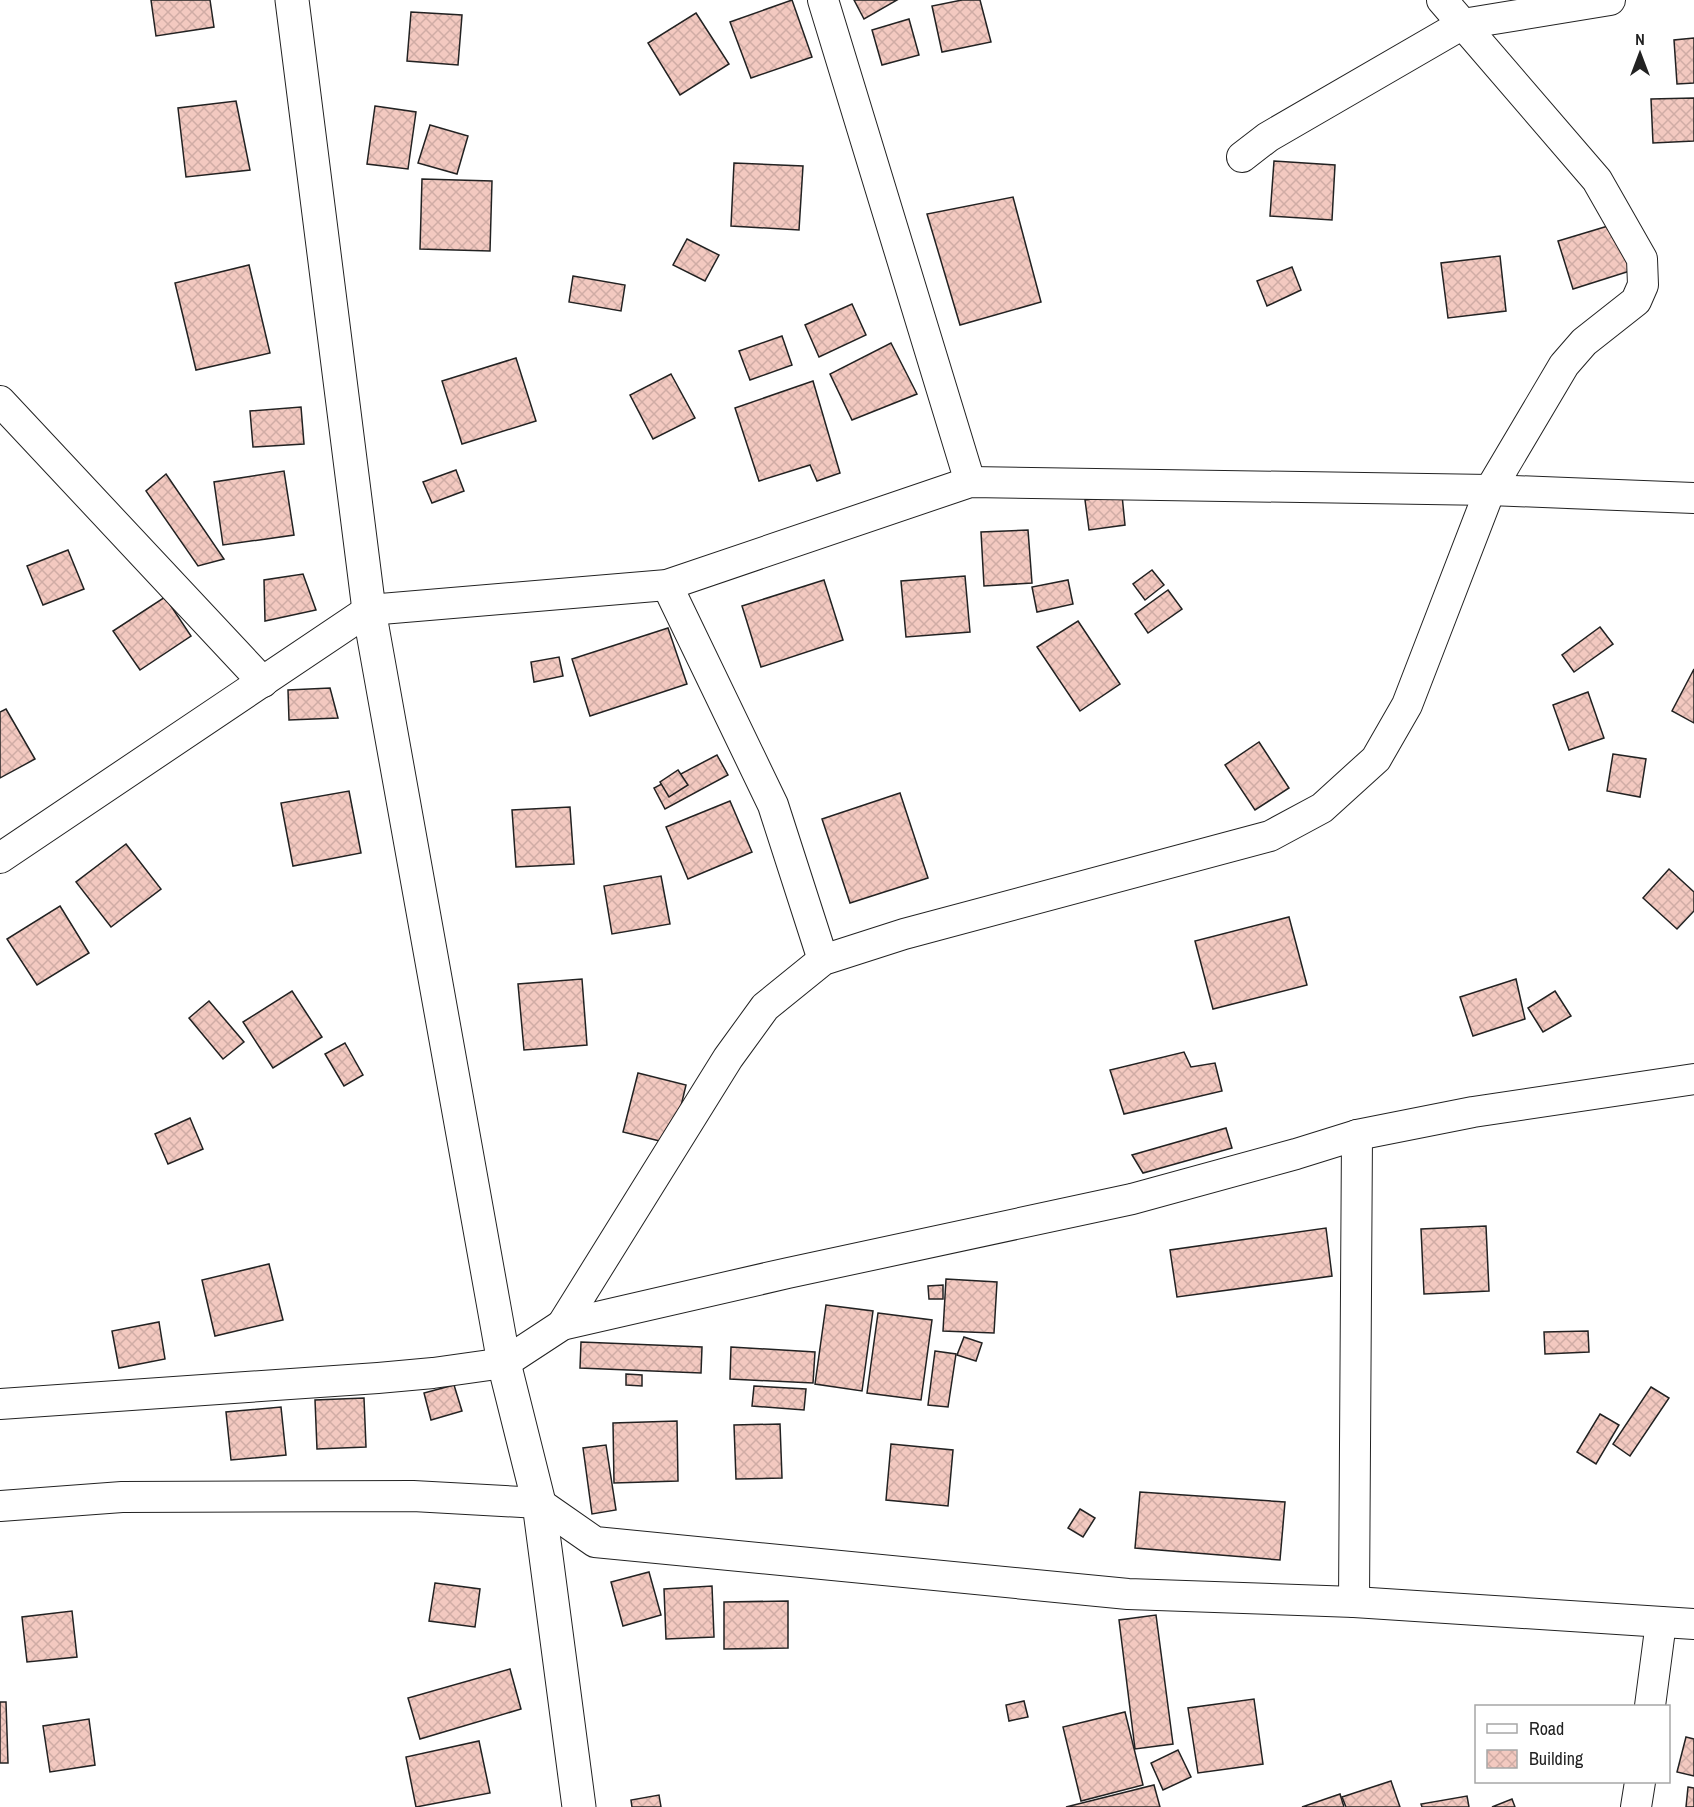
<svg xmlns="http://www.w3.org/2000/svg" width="1694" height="1807" font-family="'Archivo Narrow',sans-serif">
	<defs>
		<pattern id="building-cross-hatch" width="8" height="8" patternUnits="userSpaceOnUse" patternTransform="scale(1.5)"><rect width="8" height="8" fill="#f3c9c0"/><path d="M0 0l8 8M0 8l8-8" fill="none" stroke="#d0aca5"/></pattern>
	</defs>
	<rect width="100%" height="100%" fill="#fff"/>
	<g fill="url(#building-cross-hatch)" stroke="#222" stroke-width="1.5">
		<path d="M 151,0 L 210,0 L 214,27 L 156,36 Z"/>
		<path d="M 792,0 L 812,57 L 751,78 L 730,22 Z"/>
		<path d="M 854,0 L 897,0 L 864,19 Z"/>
		<path d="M 962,0 L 980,0 L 991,42 L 942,52 L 932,6 Z"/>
		<path d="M 411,12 L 462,15 L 458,65 L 407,61 Z"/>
		<path d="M 696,13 L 729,64 L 680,95 L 648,43 Z"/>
		<path d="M 909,19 L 919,55 L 882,65 L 872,30 Z"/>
		<path d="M 1694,38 L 1694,83 L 1677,84 L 1674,40 Z"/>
		<path d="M 1694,98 L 1694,141 L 1653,143 L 1651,99 Z"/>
		<path d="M 236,101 L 250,170 L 186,177 L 178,108 Z"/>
		<path d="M 375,106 L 416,112 L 408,169 L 367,164 Z"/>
		<path d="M 430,125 L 468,136 L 457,174 L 418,163 Z"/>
		<path d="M 1274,161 L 1335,165 L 1332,220 L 1270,216 Z"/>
		<path d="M 734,163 L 803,166 L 799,230 L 731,226 Z"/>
		<path d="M 422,179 L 492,181 L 490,251 L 420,249 Z"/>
		<path d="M 1013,197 L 1041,302 L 960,325 L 927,214 Z"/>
		<path d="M 1618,223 L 1633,270 L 1573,289 L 1558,241 Z"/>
		<path d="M 687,239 L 719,255 L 705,281 L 673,265 Z"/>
		<path d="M 1500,256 L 1506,311 L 1448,318 L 1441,263 Z"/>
		<path d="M 249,265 L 270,353 L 196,370 L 175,283 Z"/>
		<path d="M 1292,267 L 1301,290 L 1267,306 L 1257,281 Z"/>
		<path d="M 573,276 L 625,285 L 621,311 L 569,302 Z"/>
		<path d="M 852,304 L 866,335 L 819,357 L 805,325 Z"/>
		<path d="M 782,336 L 792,365 L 750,380 L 739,351 Z"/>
		<path d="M 891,343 L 917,394 L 852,420 L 830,374 Z"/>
		<path d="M 516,358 L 536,421 L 462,444 L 442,381 Z"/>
		<path d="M 671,374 L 695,418 L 653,439 L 630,395 Z"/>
		<path d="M 813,381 L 840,473 L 817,481 L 810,465 L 759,481 L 735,408 Z"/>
		<path d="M 301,407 L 304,444 L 253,447 L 250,411 Z"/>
		<path d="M 456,470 L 464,491 L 432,503 L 423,482 Z"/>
		<path d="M 284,471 L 294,535 L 223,545 L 214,482 Z"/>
		<path d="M 166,474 L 224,559 L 198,566 L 146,491 Z"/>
		<path d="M 1122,495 L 1125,525 L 1089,530 L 1085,500 Z"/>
		<path d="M 1028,530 L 1032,583 L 984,586 L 981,532 Z"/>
		<path d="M 68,550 L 84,589 L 43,605 L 27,566 Z"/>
		<path d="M 1152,570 L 1164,585 L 1145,600 L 1133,584 Z"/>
		<path d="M 303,574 L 316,610 L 265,621 L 264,580 Z"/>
		<path d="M 965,576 L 970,632 L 906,637 L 901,581 Z"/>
		<path d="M 824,580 L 843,640 L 761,667 L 742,606 Z"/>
		<path d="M 1068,580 L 1073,604 L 1037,612 L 1032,587 Z"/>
		<path d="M 1168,590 L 1182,609 L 1148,633 L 1135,614 Z"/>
		<path d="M 165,597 L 191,636 L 140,670 L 113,631 Z"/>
		<path d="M 1078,621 L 1120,684 L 1080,711 L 1037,647 Z"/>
		<path d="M 1600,627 L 1613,644 L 1574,672 L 1562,655 Z"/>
		<path d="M 668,628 L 687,684 L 590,716 L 572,659 Z"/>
		<path d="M 559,657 L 563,676 L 534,682 L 531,662 Z"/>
		<path d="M 1694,669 L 1694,723 L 1672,711 Z"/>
		<path d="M 330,688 L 338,718 L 289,720 L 288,690 Z"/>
		<path d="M 1588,692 L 1604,738 L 1569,750 L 1553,705 Z"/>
		<path d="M 6,709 L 35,759 L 0,778 L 0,712 Z"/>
		<path d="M 1259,742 L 1289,788 L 1255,810 L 1225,765 Z"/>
		<path d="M 1613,754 L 1646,759 L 1640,797 L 1607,791 Z"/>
		<path d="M 717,755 L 728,775 L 665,809 L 654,788 Z"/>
		<path d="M 678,770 L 688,785 L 669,797 L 660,782 Z"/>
		<path d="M 349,791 L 361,853 L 293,866 L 281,803 Z"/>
		<path d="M 900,793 L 928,878 L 850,903 L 822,819 Z"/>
		<path d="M 730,801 L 752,852 L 688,879 L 666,827 Z"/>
		<path d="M 570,807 L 574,864 L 516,867 L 512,810 Z"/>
		<path d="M 126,844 L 161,889 L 111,927 L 76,882 Z"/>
		<path d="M 1669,869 L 1694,892 L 1694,911 L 1677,929 L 1643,898 Z"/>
		<path d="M 661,876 L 670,924 L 612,934 L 604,886 Z"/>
		<path d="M 60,906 L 89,953 L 37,985 L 7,939 Z"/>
		<path d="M 1289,917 L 1307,985 L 1213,1009 L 1195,941 Z"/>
		<path d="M 582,979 L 587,1045 L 524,1050 L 518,984 Z"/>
		<path d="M 1516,979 L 1525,1019 L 1473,1036 L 1460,997 Z"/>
		<path d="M 292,991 L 322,1037 L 273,1068 L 243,1022 Z"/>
		<path d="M 1555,991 L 1571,1016 L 1543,1032 L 1528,1008 Z"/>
		<path d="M 209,1001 L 244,1042 L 223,1059 L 189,1018 Z"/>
		<path d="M 345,1043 L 363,1075 L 344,1086 L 325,1054 Z"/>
		<path d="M 1184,1052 L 1191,1067 L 1215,1063 L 1222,1091 L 1124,1114 L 1110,1070 Z"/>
		<path d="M 638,1073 L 686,1085 L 672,1144 L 623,1132 Z"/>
		<path d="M 190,1118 L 203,1149 L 168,1164 L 155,1134 Z"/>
		<path d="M 1226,1128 L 1232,1148 L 1143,1173 L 1132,1155 Z"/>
		<path d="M 1486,1226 L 1489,1291 L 1424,1294 L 1421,1229 Z"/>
		<path d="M 1326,1228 L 1332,1276 L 1177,1297 L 1170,1250 Z"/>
		<path d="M 269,1264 L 283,1320 L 215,1336 L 202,1280 Z"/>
		<path d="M 946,1279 L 997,1282 L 994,1333 L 943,1331 Z"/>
		<path d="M 943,1285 L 943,1299 L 929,1299 L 928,1286 Z"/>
		<path d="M 826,1305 L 873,1311 L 862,1391 L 815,1384 Z"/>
		<path d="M 878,1313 L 932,1320 L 921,1400 L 867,1393 Z"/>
		<path d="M 159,1322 L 165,1359 L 119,1368 L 112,1331 Z"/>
		<path d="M 1588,1331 L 1589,1352 L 1545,1354 L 1544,1332 Z"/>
		<path d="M 964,1337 L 982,1343 L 976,1361 L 957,1355 Z"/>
		<path d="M 581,1342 L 702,1347 L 701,1373 L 580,1368 Z"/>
		<path d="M 731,1347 L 815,1352 L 813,1383 L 730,1379 Z"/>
		<path d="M 935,1351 L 956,1354 L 948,1407 L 928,1405 Z"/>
		<path d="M 626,1374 L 642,1375 L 642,1386 L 626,1385 Z"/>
		<path d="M 454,1385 L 462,1411 L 431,1420 L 424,1393 Z"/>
		<path d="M 754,1386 L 806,1389 L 804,1410 L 752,1406 Z"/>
		<path d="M 1651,1387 L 1669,1398 L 1630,1456 L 1613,1444 Z"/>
		<path d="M 364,1398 L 366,1447 L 317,1449 L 315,1400 Z"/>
		<path d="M 281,1407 L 286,1455 L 231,1460 L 226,1412 Z"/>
		<path d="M 1600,1414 L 1619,1425 L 1596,1464 L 1577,1452 Z"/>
		<path d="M 677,1421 L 678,1481 L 614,1483 L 613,1423 Z"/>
		<path d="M 780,1424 L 782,1478 L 736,1479 L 734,1425 Z"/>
		<path d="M 891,1444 L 953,1450 L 948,1506 L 886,1500 Z"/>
		<path d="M 606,1445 L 616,1510 L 592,1514 L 583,1448 Z"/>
		<path d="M 1140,1492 L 1285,1502 L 1280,1560 L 1135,1548 Z"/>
		<path d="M 1080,1509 L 1095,1518 L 1083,1537 L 1068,1528 Z"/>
		<path d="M 649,1572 L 661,1615 L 623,1626 L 611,1582 Z"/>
		<path d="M 435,1583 L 480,1589 L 475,1627 L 429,1621 Z"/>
		<path d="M 712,1586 L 714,1637 L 666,1639 L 664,1589 Z"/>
		<path d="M 788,1601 L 788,1648 L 724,1649 L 724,1602 Z"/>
		<path d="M 72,1611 L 77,1657 L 27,1662 L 22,1617 Z"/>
		<path d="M 1156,1615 L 1173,1744 L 1135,1749 L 1119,1620 Z"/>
		<path d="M 510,1669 L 521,1709 L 420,1739 L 408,1698 Z"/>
		<path d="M 1254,1699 L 1263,1764 L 1198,1773 L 1188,1708 Z"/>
		<path d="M 1024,1701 L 1028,1717 L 1009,1721 L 1006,1705 Z"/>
		<path d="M 0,1702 L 6,1702 L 8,1763 L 0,1763 Z"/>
		<path d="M 1125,1712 L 1143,1785 L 1081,1801 L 1063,1727 Z"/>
		<path d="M 89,1719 L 95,1765 L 50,1772 L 43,1726 Z"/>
		<path d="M 1686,1737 L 1694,1739 L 1694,1776 L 1677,1772 Z"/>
		<path d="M 479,1741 L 490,1793 L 416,1807 L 406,1757 Z"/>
		<path d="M 1178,1750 L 1191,1777 L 1163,1790 L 1151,1763 Z"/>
		<path d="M 1391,1781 L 1400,1807 L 1346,1807 L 1342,1797 Z"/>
		<path d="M 1154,1785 L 1160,1807 L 1066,1807 Z"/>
		<path d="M 1688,1787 L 1694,1788 L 1694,1807 L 1686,1807 Z"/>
		<path d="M 1340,1794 L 1344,1807 L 1302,1807 Z"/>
		<path d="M 659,1795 L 661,1807 L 632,1807 L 631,1800 Z"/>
		<path d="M 1467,1796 L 1469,1807 L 1422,1807 L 1421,1804 Z"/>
		<path d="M 1512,1799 L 1515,1807 L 1492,1807 Z"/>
	</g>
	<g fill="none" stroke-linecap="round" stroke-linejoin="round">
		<defs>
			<g id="street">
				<path d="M 823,0 L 970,482"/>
				<path d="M 1242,157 L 1268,137 L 1463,24 L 1610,0"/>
				<path d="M 0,401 L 263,682"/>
				<path d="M 667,585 L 773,805 L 823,960"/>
				<path d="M 0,858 L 369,610 L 667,585 L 970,482 L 1490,490 L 1694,498"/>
				<path d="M 562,1325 L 728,1058 L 765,1007 L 823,960 L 904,934 L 1270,836 L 1322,808 L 1376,759 L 1407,705 L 1490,490 L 1564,365 L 1584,342 L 1636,301 L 1643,285 L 1642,259 L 1597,180 L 1442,0"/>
				<path d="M 0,1404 L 378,1378 L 433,1373 L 504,1363 L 562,1325 L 788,1273 L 1132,1199 L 1296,1154 L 1357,1135 L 1473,1112 L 1694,1079"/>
				<path d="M 0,1506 L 122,1497 L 413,1496 L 539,1503 L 595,1542 L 1128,1594 L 1354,1602 L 1694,1624"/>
				<path d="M 1354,1602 L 1357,1135"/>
				<path d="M 1650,1706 L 1661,1622"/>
				<path d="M 1636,1807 L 1640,1782"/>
			</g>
			<path id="secondary" d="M 292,0 L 369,610 L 504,1363 L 539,1503 L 579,1807"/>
		</defs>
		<use href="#street" stroke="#222" stroke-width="32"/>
		<use href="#secondary" stroke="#222" stroke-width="35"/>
		<use href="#street" stroke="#fff" stroke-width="30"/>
		<use href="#secondary" stroke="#fff" stroke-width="33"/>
	</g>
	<rect x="1475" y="1705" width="195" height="78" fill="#ffffff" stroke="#a7a7a7" stroke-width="1.5"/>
	<rect x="1487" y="1724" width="30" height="9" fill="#ffffff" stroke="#a7a7a7" stroke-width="1.5"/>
	<text x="1529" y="1735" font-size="18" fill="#222222">Road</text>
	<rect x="1487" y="1750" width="30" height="18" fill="url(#building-cross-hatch)" stroke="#a7a7a7" stroke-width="1.5"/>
	<text x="1529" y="1765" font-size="18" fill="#222222">Building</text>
	<g transform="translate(1640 54)" stroke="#ffffff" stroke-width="4.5" paint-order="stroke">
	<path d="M0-4.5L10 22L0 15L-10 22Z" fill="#222222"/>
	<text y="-9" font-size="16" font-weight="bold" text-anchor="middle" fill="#222222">N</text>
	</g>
</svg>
